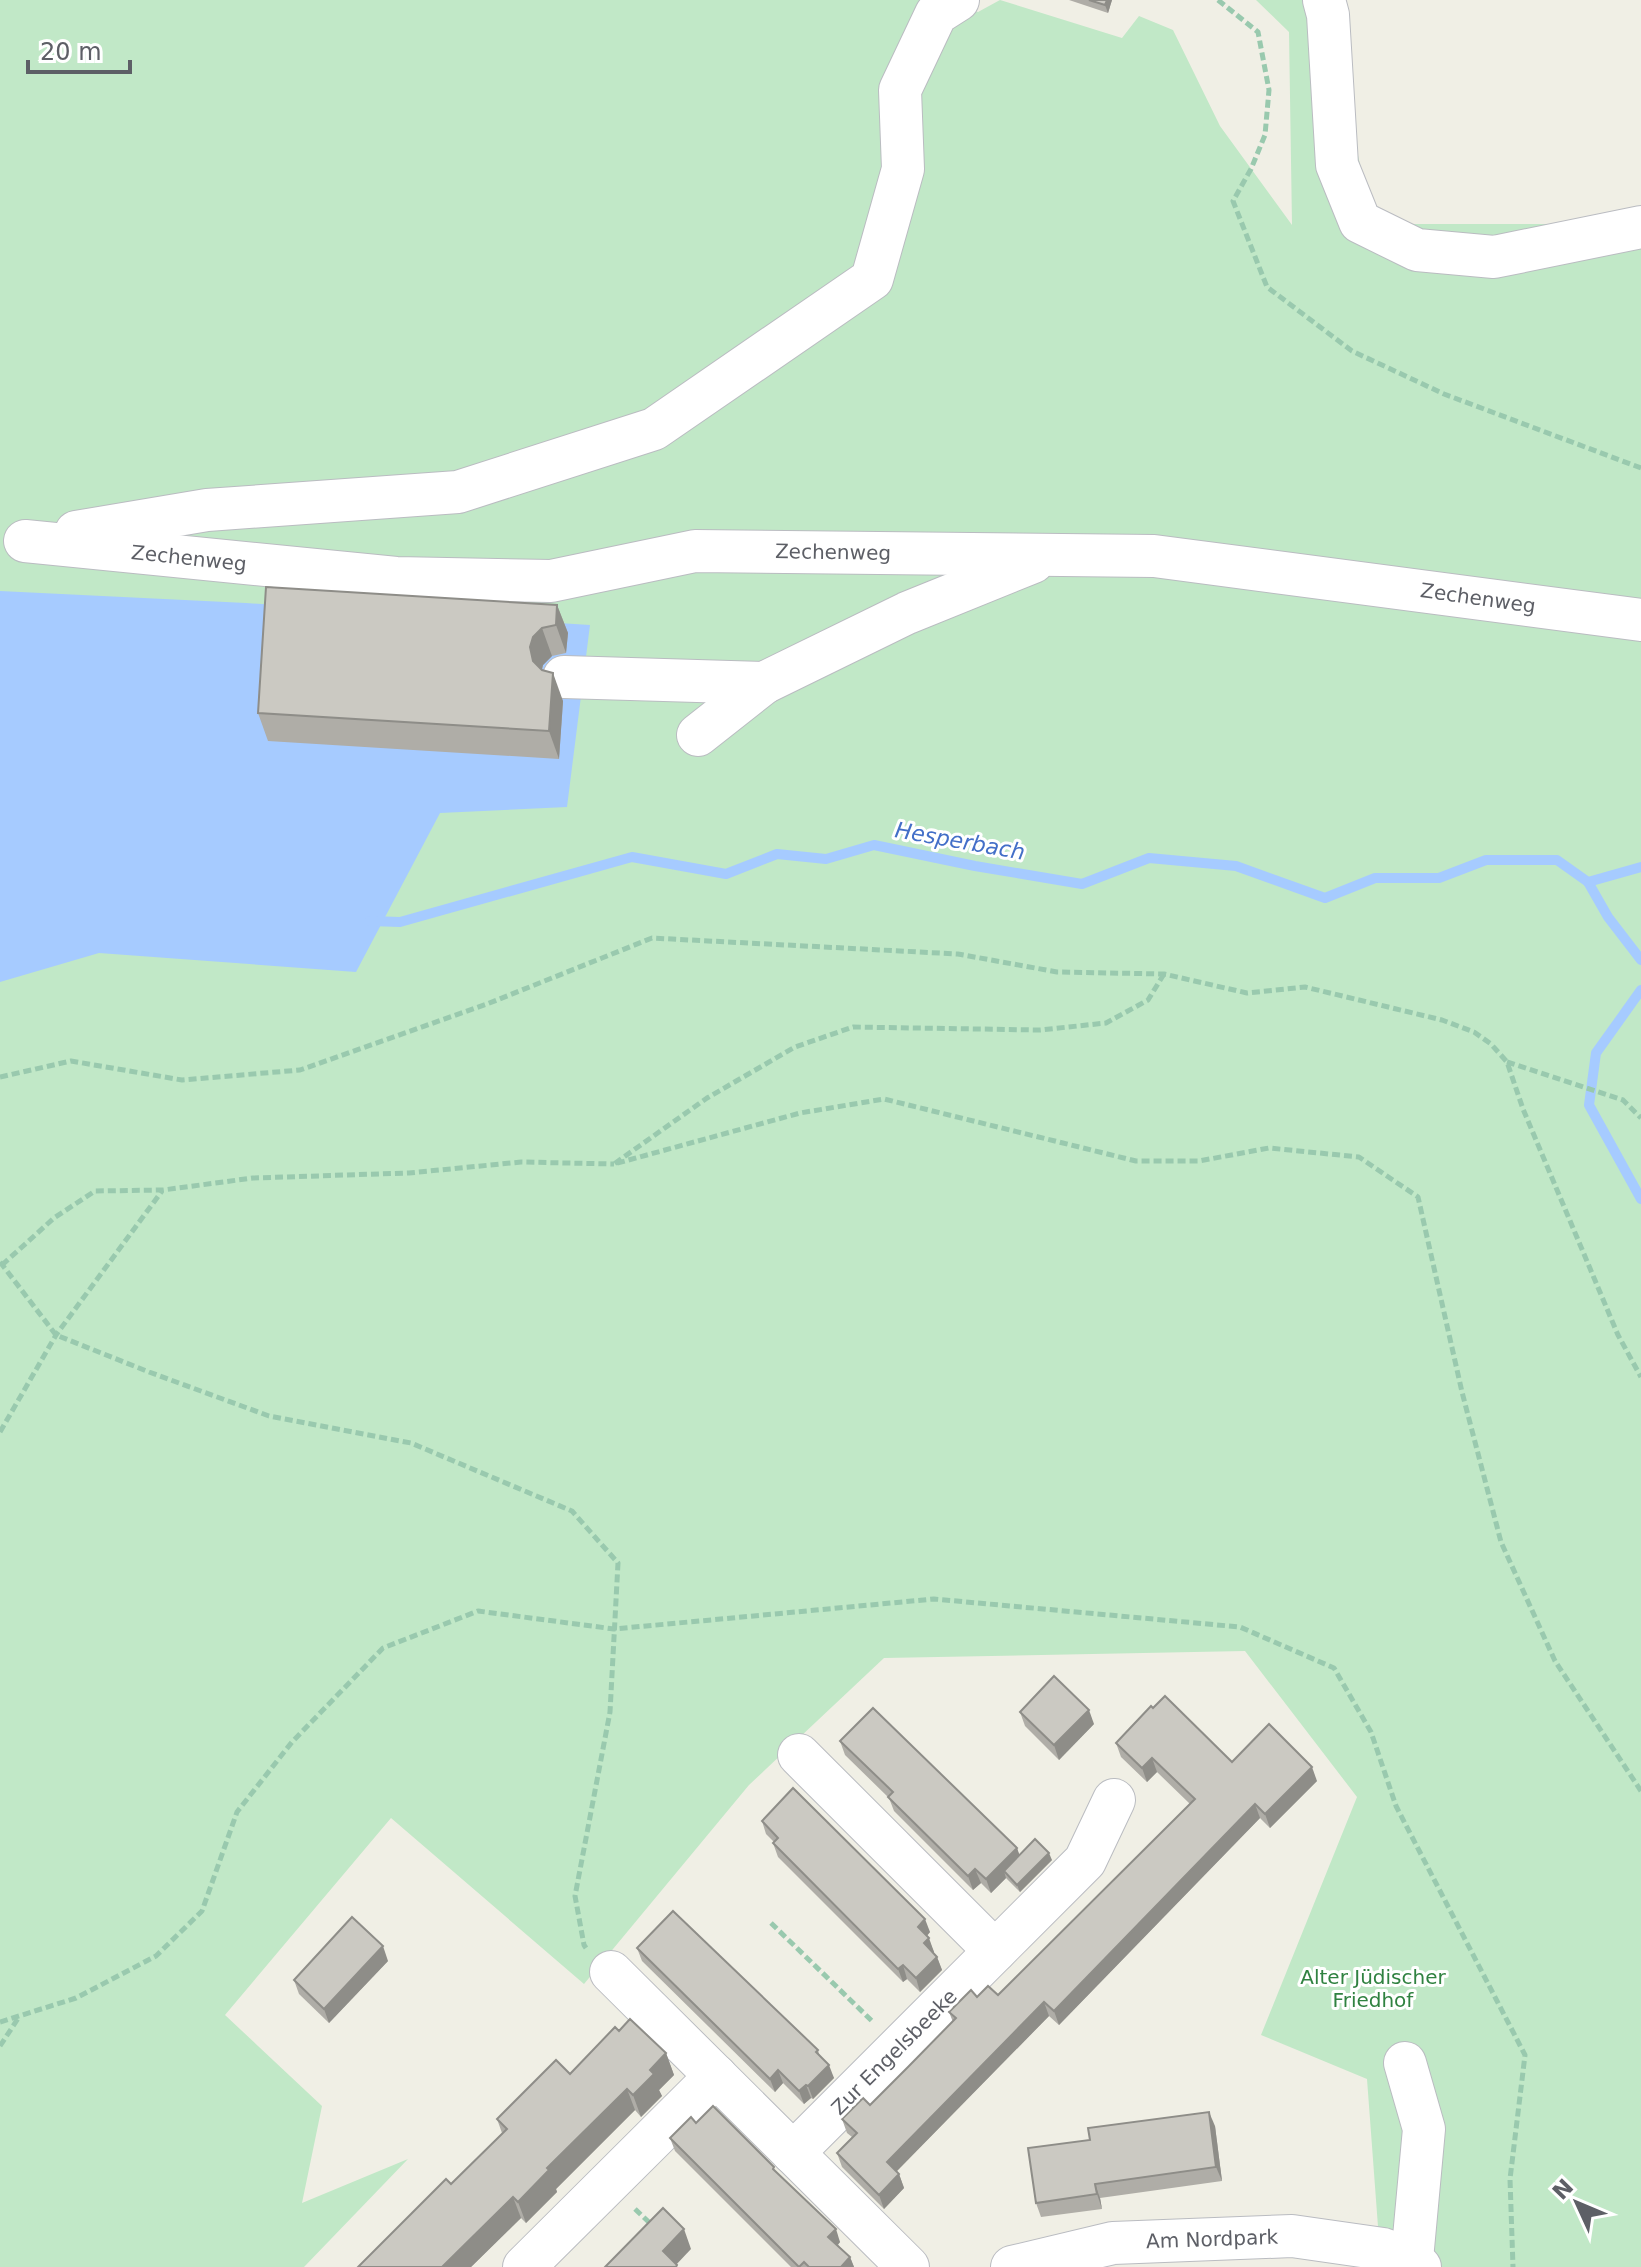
<svg xmlns="http://www.w3.org/2000/svg" width="1641" height="2267" font-family="'DejaVu Sans',sans-serif">
	<rect width="100%" height="100%" fill="#f0efe5"/>
	<path fill="#c1e8c7" d="M 0,0 L 949,0 L 978,12 L 1000,0 L 1122,38 L 1139,16 L 1173,30 L 1220,126 L 1292,225 L 1289,32 L 1256,0 L 1324,0 L 1373,224 L 1641,224 L 1641,2267 L 1381,2267 L 1367,2079 L 1261,2035 L 1357,1797 L 1245,1651 L 884,1658 L 749,1785 L 584,1984 L 391,1818 L 225,2015 L 322,2106 L 302,2203 L 408,2159 L 304,2267 L 0,2267 Z"/>
	<path fill="#a6cbff" d="M 0,591 L 246,603 L 590,625 L 567,807 L 440,813 L 356,972 L 99,953 L 0,982 Z"/>
	<g fill="none" stroke-linecap="round" stroke-linejoin="round">
		<g stroke="#a6cbff" stroke-width="10">
			<path d="M 1588,882 L 1608,917 L 1641,960"/>
			<path d="M 370,921 L 400,922 L 632,857 L 726,874 L 777,854 L 826,859 L 874,845 L 975,866 L 1082,884 L 1149,858 L 1236,866 L 1325,898 L 1375,878 L 1439,878 L 1486,860 L 1557,860 L 1588,882 L 1641,867"/>
			<path d="M 1641,990 L 1596,1053 L 1589,1105 L 1641,1199"/>
		</g>
		<defs>
			<g id="minor">
				<path d="M 1324,0 L 1328,15 L 1337,165 L 1360,222 L 1417,250 L 1494,257 L 1641,227"/>
				<path d="M 76,532 L 207,510 L 458,492 L 654,429 L 872,279 L 903,169 L 900,90 L 936,14 L 958,0"/>
				<path d="M 25,541 L 396,578 L 551,581 L 695,551 L 1154,556 L 1641,620"/>
				<path d="M 564,677 L 764,683 L 907,613 L 1033,562"/>
				<path d="M 698,735 L 764,683"/>
				<path d="M 799,1755 L 995,1951"/>
				<path d="M 611,1972 L 908,2267"/>
				<path d="M 1405,2063 L 1424,2129 L 1412,2259"/>
				<path d="M 793,2153 L 1085,1861 L 1114,1800"/>
				<path d="M 524,2267 L 716,2076"/>
				<path d="M 1012,2267 L 1113,2243 L 1292,2236 L 1383,2249 L 1412,2259 L 1420,2267"/>
			</g>
		</defs>
		<use href="#minor" stroke="#babcc1" stroke-width="44"/>
		<g stroke="#99c9ae" stroke-width="5" stroke-dasharray="8 4" stroke-linecap="butt">
			<path d="M 1218,0 L 1258,32 L 1269,90 L 1265,135 L 1251,169 L 1233,201 L 1267,287 L 1352,351 L 1444,394 L 1641,468"/>
			<path d="M 1164,974 L 1148,1000 L 1106,1023 L 1040,1030 L 853,1027 L 795,1047 L 707,1098 L 614,1164 L 800,1113 L 884,1099 L 1136,1161 L 1199,1161 L 1269,1148 L 1359,1157 L 1418,1197 L 1462,1392 L 1501,1542 L 1555,1661 L 1641,1791"/>
			<path d="M 1507,1062 L 1623,1100 L 1641,1118"/>
			<path d="M 0,1077 L 71,1061 L 182,1080 L 300,1070 L 487,1004 L 652,938 L 958,954 L 1057,972 L 1164,974 L 1247,993 L 1305,987 L 1442,1020 L 1474,1032 L 1491,1044 L 1507,1062 L 1523,1109 L 1618,1335 L 1641,1377"/>
			<path d="M 0,1262 L 56,1335 L 149,1372 L 269,1416 L 411,1443 L 572,1511 L 618,1563 L 610,1712 L 575,1896 L 584,1945 L 586,1948"/>
			<path d="M 2,1265 L 54,1218 L 95,1191 L 163,1190 L 253,1178 L 409,1173 L 521,1162 L 614,1164"/>
			<path d="M 0,1432 L 56,1335 L 162,1191"/>
			<path d="M 771,1923 L 872,2021"/>
			<path d="M 0,2022 L 76,1998 L 156,1956 L 202,1911 L 237,1812 L 292,1742 L 383,1648 L 478,1611 L 614,1629 L 934,1599 L 1240,1627 L 1334,1668 L 1371,1732 L 1396,1806 L 1525,2055 L 1510,2179 L 1513,2267"/>
			<path d="M 0,2046 L 19,2017"/>
			<path d="M 635,2209 L 654,2227"/>
		</g>
		<use href="#minor" stroke="#fff" stroke-width="42"/>
	</g>
	<g fill="#afada7">
		<path d="M 1069,0 L 1112,0 L 1108,13 Z"/>
		<path d="M 557,605 L 568,633 L 566,653 L 552,656 L 543,665 L 542,670 L 563,701 L 559,759 L 268,741 L 258,713 Z"/>
		<path d="M 1020,1712 L 1094,1724 L 1059,1760 L 1025,1726 Z"/>
		<path d="M 840,1741 L 1017,1848 L 1019,1855 L 1052,1860 L 1020,1892 L 1006,1878 L 991,1893 L 981,1883 L 973,1890 L 894,1811 L 889,1798 L 845,1755 Z"/>
		<path d="M 1116,1743 L 1232,1762 L 1317,1781 L 1270,1828 L 1260,1818 L 1059,2025 L 1049,2016 L 896,2172 L 899,2174 L 904,2188 L 884,2209 L 842,2167 L 837,2153 L 852,2137 L 847,2133 L 842,2119 L 870,2105 L 953,2022 L 949,2012 L 977,1997 L 998,1995 L 1190,1804 L 1157,1772 L 1147,1782 L 1121,1757 Z"/>
		<path d="M 762,1821 L 930,1932 L 927,1936 L 934,1952 L 933,1953 L 937,1957 L 942,1970 L 920,1992 L 907,1979 L 903,1982 L 778,1857 L 773,1843 L 774,1842 L 766,1834 Z"/>
		<path d="M 637,1948 L 818,2050 L 820,2057 L 834,2078 L 813,2099 L 811,2098 L 804,2104 L 783,2083 L 775,2092 L 642,1961 Z"/>
		<path d="M 388,1961 L 329,2023 L 299,1994 L 294,1980 Z"/>
		<path d="M 619,2031 L 666,2053 L 674,2075 L 659,2090 L 662,2096 L 641,2117 L 635,2110 L 556,2189 L 557,2192 L 526,2223 L 521,2218 L 471,2267 L 358,2267 L 451,2184 L 502,2133 L 497,2119 L 570,2074 Z"/>
		<path d="M 696,2123 L 776,2172 L 840,2242 L 838,2245 L 850,2257 L 854,2267 L 791,2267 L 675,2151 L 670,2138 Z"/>
		<path d="M 1215,2126 L 1222,2181 L 1100,2198 L 1102,2209 L 1041,2217 L 1036,2203 Z"/>
	</g>
	<g fill="#8e8d88">
		<path d="M 1107,0 L 1112,0 L 1108,13 L 1105,5 Z"/>
		<path d="M 557,605 L 568,633 L 566,653 L 556,625 Z"/>
		<path d="M 542,628 L 552,656 L 543,665 L 540,676 L 533,661 L 530,647 L 533,637 Z"/>
		<path d="M 553,673 L 563,701 L 559,759 L 549,731 Z"/>
		<path d="M 1089,1710 L 1094,1724 L 1059,1760 L 1054,1745 Z"/>
		<path d="M 1152,1758 L 1157,1772 L 1147,1782 L 1142,1768 Z"/>
		<path d="M 1312,1767 L 1317,1781 L 1270,1828 L 1265,1814 Z"/>
		<path d="M 1255,1804 L 1260,1818 L 1059,2025 L 1054,2011 Z"/>
		<path d="M 1017,1848 L 1022,1862 L 1004,1871 L 1006,1878 L 991,1893 L 986,1879 Z"/>
		<path d="M 1049,1853 L 1052,1860 L 1020,1892 L 1017,1885 Z"/>
		<path d="M 975,1869 L 981,1883 L 973,1890 L 968,1876 Z"/>
		<path d="M 925,1919 L 930,1932 L 923,1940 L 918,1927 Z"/>
		<path d="M 929,1938 L 934,1952 L 929,1957 L 924,1943 Z"/>
		<path d="M 383,1946 L 388,1961 L 329,2023 L 324,2009 Z"/>
		<path d="M 937,1957 L 942,1970 L 920,1992 L 916,1978 Z"/>
		<path d="M 903,1965 L 907,1979 L 903,1982 L 898,1969 Z"/>
		<path d="M 1044,2002 L 1049,2016 L 892,2176 L 887,2162 Z"/>
		<path d="M 666,2053 L 674,2075 L 659,2090 L 662,2096 L 641,2117 L 633,2095 L 650,2070 Z"/>
		<path d="M 829,2065 L 834,2078 L 813,2099 L 808,2086 Z"/>
		<path d="M 778,2070 L 783,2083 L 775,2092 L 770,2079 Z"/>
		<path d="M 806,2085 L 811,2098 L 804,2104 L 799,2091 Z"/>
		<path d="M 627,2089 L 635,2110 L 556,2189 L 557,2192 L 526,2223 L 518,2202 L 547,2168 Z"/>
		<path d="M 1209,2112 L 1215,2126 L 1222,2181 L 1216,2167 Z"/>
		<path d="M 899,2174 L 904,2188 L 884,2209 L 879,2195 Z"/>
		<path d="M 1095,2184 L 1100,2198 L 1102,2209 L 1097,2194 Z"/>
		<path d="M 513,2197 L 521,2218 L 471,2267 L 442,2267 Z"/>
		<path d="M 684,2229 L 691,2249 L 674,2267 L 663,2251 Z"/>
		<path d="M 836,2229 L 840,2242 L 833,2250 L 828,2237 Z"/>
		<path d="M 850,2257 L 854,2267 L 841,2267 Z"/>
	</g>
	<g fill="#cbc9c2" stroke="#8e8d88" stroke-width="2">
		<path d="M 1089,0 L 1107,0 L 1105,5 Z"/>
		<path d="M 266,587 L 557,605 L 556,625 L 542,628 L 533,637 L 530,647 L 533,661 L 542,670 L 553,673 L 549,731 L 258,713 Z"/>
		<path d="M 1054,1676 L 1089,1710 L 1054,1745 L 1020,1712 Z"/>
		<path d="M 1165,1696 L 1232,1762 L 1269,1724 L 1312,1767 L 1265,1814 L 1255,1804 L 1054,2011 L 1044,2002 L 887,2162 L 899,2174 L 879,2195 L 837,2153 L 857,2133 L 842,2119 L 863,2098 L 870,2105 L 908,2067 L 956,2018 L 949,2012 L 971,1990 L 977,1997 L 988,1986 L 998,1995 L 1195,1799 L 1152,1758 L 1142,1768 L 1116,1743 L 1151,1706 L 1153,1708 Z"/>
		<path d="M 873,1708 L 1017,1848 L 986,1879 L 975,1869 L 968,1876 L 888,1797 L 893,1792 L 840,1741 Z"/>
		<path d="M 793,1788 L 925,1919 L 918,1927 L 929,1938 L 924,1943 L 937,1957 L 916,1978 L 903,1965 L 898,1969 L 773,1843 L 778,1838 L 762,1821 Z"/>
		<path d="M 1035,1839 L 1049,1853 L 1017,1885 L 1004,1871 Z"/>
		<path d="M 673,1911 L 818,2050 L 816,2052 L 829,2065 L 808,2086 L 806,2085 L 799,2091 L 778,2070 L 770,2079 L 637,1948 Z"/>
		<path d="M 352,1917 L 383,1946 L 324,2009 L 294,1980 Z"/>
		<path d="M 630,2019 L 666,2053 L 650,2070 L 654,2074 L 633,2095 L 627,2089 L 547,2168 L 549,2170 L 518,2202 L 513,2197 L 442,2267 L 358,2267 L 446,2179 L 451,2184 L 507,2129 L 497,2119 L 556,2060 L 570,2074 L 615,2027 L 619,2031 Z"/>
		<path d="M 713,2106 L 774,2167 L 773,2169 L 836,2229 L 828,2237 L 850,2257 L 841,2267 L 809,2267 L 804,2262 L 799,2267 L 670,2138 L 691,2117 L 696,2123 Z"/>
		<path d="M 1209,2112 L 1216,2167 L 1095,2184 L 1097,2194 L 1036,2203 L 1028,2148 L 1090,2140 L 1088,2128 Z"/>
		<path d="M 663,2208 L 684,2229 L 663,2251 L 677,2265 L 676,2267 L 605,2267 Z"/>
	</g>
	<g text-anchor="middle" dominant-baseline="central" stroke-width="6" stroke-linejoin="round" paint-order="stroke">
		<g font-size="20" fill="#5d5f66" stroke="#fff">
			<text transform="translate(833 552) rotate(1)">Zechenweg</text>
			<text transform="translate(189 558) rotate(6)">Zechenweg</text>
			<text transform="translate(1478 598) rotate(8)">Zechenweg</text>
			<text transform="translate(894 2052) rotate(-45)">Zur Engelsbeeke</text>
			<text transform="translate(1212 2239) rotate(-2)">Am Nordpark</text>
		</g>
		<g font-size="20" fill="#308241" stroke="#fff">
			<text x="1373" y="1977">Alter Jüdischer<tspan x="1373" dy="23">Friedhof</tspan></text>
		</g>
		<g font-size="22" font-style="italic" fill="#436fc8" stroke="#fff">
			<text transform="translate(960 841) rotate(10)">Hesperbach</text>
		</g>
	</g>
	<g transform="translate(1577 2203) rotate(314)" stroke="#ffffff" stroke-width="6" paint-order="stroke">
	<path d="M0-6L14 30L0 20L-14 30Z" fill="#5d5f66"/>
	<text y="-12" font-size="22" font-weight="bold" text-anchor="middle" fill="#5d5f66">N</text>
	</g>
	<path d="M28 60v12h102v-12" fill="none" stroke="#5d5f66" stroke-width="4"/>
	<text x="40" y="60" font-size="24" fill="#5d5f66" stroke="#ffffff" stroke-width="6" paint-order="stroke">20 m</text>
</svg>
